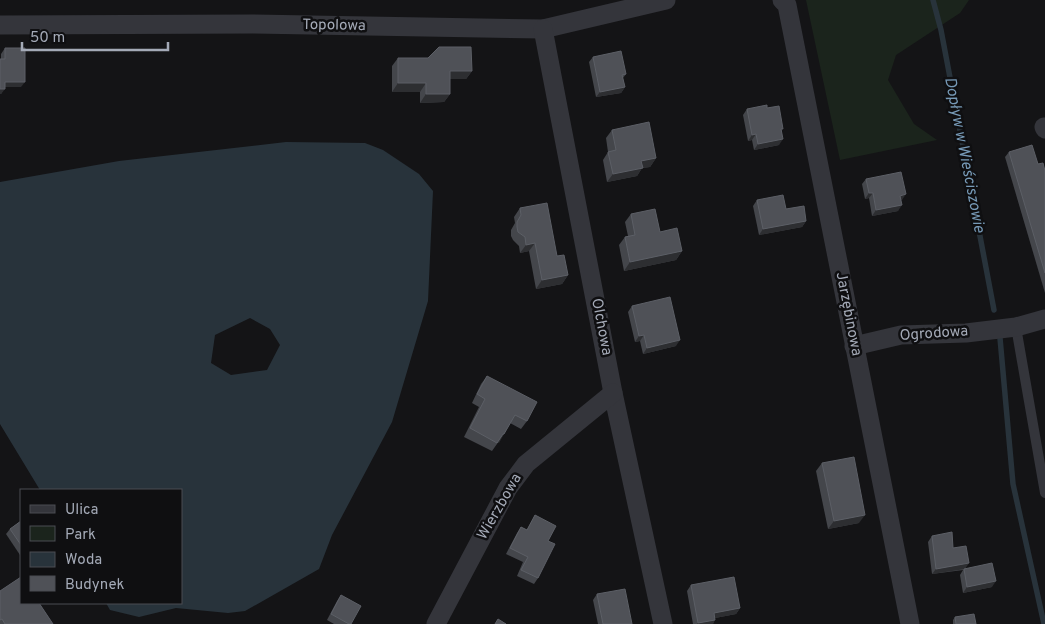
<svg xmlns="http://www.w3.org/2000/svg" width="1045" height="624" font-family="Overpass,sans-serif">
	<rect width="100%" height="100%" fill="#141416"/>
	<path fill="#1b241c" d="M 806,0 L 969,0 L 960,13 L 896,55 L 888,80 L 914,124 L 937,140 L 840,160 Z"/>
	<path fill="#28333b" fill-rule="evenodd" d="M 286,142 L 365,143 L 383,150 L 419,174 L 433,191 L 428,301 L 392,422 L 332,535 L 319,569 L 245,611 L 228,613 L 176,608 L 139,617 L 110,610 L 106,603 L 181,603 L 181,490 L 40,490 L 0,424 L 0,182 L 119,161 ZM 250,318 L 270,329 L 280,345 L 267,370 L 231,375 L 211,363 L 215,335 Z"/>
	<g fill="none" stroke-linecap="round" stroke-linejoin="round">
		<g stroke="#28333b" stroke-width="5.5">
			<path d="M 933,0 L 941,30 L 994,310"/>
			<path d="M 1000,338 L 1013,484 L 1044,624"/>
		</g>
		<path stroke="#34353b" stroke-width="10" d="M 1016,327 L 1045,493"/>
		<g stroke="#34353b" stroke-width="19">
			<path d="M 782,0 L 787,5 L 910,624"/>
			<path d="M 0,25 L 253,24 L 543,29 L 666,0"/>
			<path d="M 543,29 L 613,393 L 663,624"/>
			<path d="M 1044,127 L 1045,129"/>
			<path d="M 854,346 L 901,335 L 966,333 L 1016,327 L 1045,319"/>
			<path d="M 436,624 L 508,488 L 526,464 L 613,393"/>
		</g>
	</g>
	<g fill="#44464b">
		<path d="M 5,48 L 21,87 L 5,87 L 1,94 L 1,54 Z"/>
		<path d="M 593,57 L 626,74 L 623,78 L 625,87 L 621,93 L 596,97 L 589,62 Z"/>
		<path d="M 398,58 L 428,58 L 472,71 L 466,79 L 450,79 L 450,94 L 444,102 L 420,103 L 420,92 L 392,92 L 392,66 Z"/>
		<path d="M 767,108 L 782,131 L 779,145 L 754,150 L 752,140 L 748,141 L 743,115 L 747,109 Z"/>
		<path d="M 612,130 L 656,158 L 650,167 L 642,168 L 637,176 L 607,182 L 603,160 L 608,152 L 606,138 Z"/>
		<path d="M 1009,152 L 1038,164 L 1045,171 L 1045,293 L 1005,157 Z"/>
		<path d="M 866,179 L 902,200 L 901,200 L 898,211 L 872,216 L 869,198 L 865,199 L 862,184 Z"/>
		<path d="M 757,200 L 786,209 L 806,221 L 802,227 L 759,235 L 753,206 Z"/>
		<path d="M 520,208 L 557,256 L 568,275 L 562,284 L 536,289 L 529,251 L 520,253 L 519,246 L 513,240 L 511,236 L 511,230 L 515,223 L 514,217 Z"/>
		<path d="M 631,214 L 660,232 L 682,251 L 676,260 L 624,271 L 619,245 L 625,237 L 628,236 L 625,222 Z"/>
		<path d="M 632,306 L 676,346 L 643,354 L 640,341 L 635,342 L 628,312 Z"/>
		<path d="M 487,376 L 527,421 L 521,429 L 510,423 L 504,434 L 492,451 L 464,437 L 479,407 L 472,403 L 481,384 Z"/>
		<path d="M 822,463 L 859,523 L 828,529 L 816,471 Z"/>
		<path d="M 535,515 L 548,541 L 538,578 L 534,584 L 517,576 L 523,562 L 506,554 L 517,533 L 521,527 L 527,530 Z"/>
		<path d="M 21,521 L 21,554 L 20,555 L 6,534 L 10,529 Z"/>
		<path d="M 932,536 L 953,548 L 966,568 L 992,587 L 963,593 L 960,575 L 963,570 L 932,574 L 928,542 Z"/>
		<path d="M 691,585 L 740,608 L 736,614 L 715,618 L 713,624 L 693,624 L 687,591 Z"/>
		<path d="M 0,591 L 53,624 L 0,624 Z"/>
		<path d="M 597,594 L 632,624 L 598,624 L 593,600 Z"/>
		<path d="M 341,595 L 351,624 L 334,624 L 327,620 L 337,601 Z"/>
		<path d="M 955,617 L 976,624 L 953,624 L 953,620 Z"/>
	</g>
	<g fill="#2d2e31">
		<path d="M 450,71 L 472,71 L 466,79 L 444,79 Z"/>
		<path d="M 5,82 L 25,82 L 21,87 L 1,87 Z"/>
		<path d="M 398,83 L 426,83 L 420,92 L 392,92 Z"/>
		<path d="M 625,87 L 621,93 L 596,97 L 600,92 Z"/>
		<path d="M 0,89 L 5,89 L 1,94 L 0,94 Z"/>
		<path d="M 426,94 L 450,94 L 444,102 L 420,103 Z"/>
		<path d="M 756,134 L 752,140 L 748,141 L 752,135 Z"/>
		<path d="M 783,139 L 779,145 L 754,150 L 758,144 Z"/>
		<path d="M 656,158 L 650,167 L 642,168 L 637,176 L 607,182 L 613,174 L 641,161 Z"/>
		<path d="M 869,193 L 873,193 L 869,198 L 865,199 Z"/>
		<path d="M 906,194 L 902,200 L 896,201 L 900,196 Z"/>
		<path d="M 902,205 L 898,211 L 872,216 L 876,210 Z"/>
		<path d="M 806,221 L 802,227 L 759,235 L 763,229 Z"/>
		<path d="M 535,243 L 529,251 L 520,253 L 526,245 Z"/>
		<path d="M 682,251 L 676,260 L 624,271 L 630,262 Z"/>
		<path d="M 568,275 L 562,284 L 536,289 L 542,280 Z"/>
		<path d="M 644,335 L 640,341 L 635,342 L 639,336 Z"/>
		<path d="M 680,340 L 676,346 L 643,354 L 647,348 Z"/>
		<path d="M 503,434 L 504,434 L 499,443 L 497,442 Z"/>
		<path d="M 865,515 L 859,523 L 828,529 L 834,521 Z"/>
		<path d="M 969,563 L 965,569 L 932,574 L 936,569 Z"/>
		<path d="M 996,581 L 992,587 L 963,593 L 967,587 Z"/>
		<path d="M 740,608 L 736,614 L 710,619 L 714,613 Z"/>
		<path d="M 715,620 L 713,624 L 697,624 L 698,623 Z"/>
	</g>
	<g fill="#4f5157" stroke="#5c5f66">
		<path d="M 439,47 L 471,47 L 472,71 L 450,71 L 450,94 L 426,94 L 426,83 L 398,83 L 398,58 L 428,58 Z"/>
		<path d="M 5,48 L 25,48 L 25,82 L 5,82 L 5,89 L 0,89 L 0,59 L 5,59 Z"/>
		<path d="M 621,51 L 626,74 L 622,75 L 625,87 L 600,92 L 593,57 Z"/>
		<path d="M 767,105 L 767,108 L 779,106 L 783,129 L 781,129 L 783,139 L 758,144 L 756,134 L 752,135 L 747,109 Z"/>
		<path d="M 649,122 L 656,158 L 641,161 L 643,168 L 613,174 L 608,152 L 616,150 L 612,130 Z"/>
		<path d="M 1032,145 L 1038,164 L 1043,163 L 1045,171 L 1045,273 L 1009,152 Z"/>
		<path d="M 901,172 L 906,194 L 900,196 L 902,205 L 876,210 L 873,193 L 869,193 L 866,179 Z"/>
		<path d="M 783,195 L 786,209 L 804,206 L 806,221 L 763,229 L 757,200 Z"/>
		<path d="M 547,203 L 557,256 L 564,255 L 568,275 L 542,280 L 535,243 L 526,245 L 525,237 L 518,232 L 517,227 L 517,222 L 521,215 L 520,208 Z"/>
		<path d="M 655,209 L 660,232 L 677,228 L 682,251 L 630,262 L 625,237 L 635,235 L 631,214 Z"/>
		<path d="M 670,297 L 680,340 L 647,348 L 644,335 L 639,336 L 632,306 Z"/>
		<path d="M 487,376 L 537,402 L 527,421 L 515,415 L 504,434 L 503,434 L 497,443 L 470,428 L 485,399 L 477,394 Z"/>
		<path d="M 854,457 L 865,515 L 834,521 L 822,463 Z"/>
		<path d="M 535,515 L 556,526 L 548,541 L 555,544 L 538,578 L 521,570 L 528,557 L 510,548 L 521,527 L 527,530 Z"/>
		<path d="M 21,521 L 21,545 L 10,529 Z"/>
		<path d="M 952,532 L 953,548 L 966,546 L 969,563 L 936,569 L 932,536 Z"/>
		<path d="M 992,563 L 996,581 L 967,587 L 964,569 Z"/>
		<path d="M 21,577 L 21,603 L 39,603 L 53,624 L 5,624 L 2,619 L 0,620 L 0,591 Z"/>
		<path d="M 734,577 L 740,608 L 714,613 L 715,620 L 698,623 L 691,585 Z"/>
		<path d="M 625,589 L 632,624 L 603,624 L 597,594 Z"/>
		<path d="M 341,595 L 361,606 L 351,624 L 349,624 L 331,614 Z"/>
		<path d="M 974,614 L 976,624 L 956,624 L 955,617 Z"/>
		<path d="M 498,619 L 506,624 L 495,624 Z"/>
	</g>
	<g text-anchor="middle" dominant-baseline="central" stroke-width="5" stroke-linejoin="round" paint-order="stroke">
		<g font-size="15" fill="#a4aab7" stroke="#0f0f11">
			<text transform="translate(334 26) rotate(1)">Topolowa</text>
			<text transform="translate(848 314) rotate(79)">Jarzębinowa</text>
			<text transform="translate(601 327) rotate(79)">Olchowa</text>
			<text transform="translate(934 334) rotate(-4)">Ogrodowa</text>
			<text transform="translate(500 507) rotate(-60)">Wierzbowa</text>
		</g>
		<g font-size="16" font-style="italic" fill="#779ab7" stroke="#0f0f11">
			<text transform="translate(964 155) rotate(79)">Dopływ w Wieściszowie</text>
		</g>
	</g>
	<rect x="20" y="489" width="162" height="115" fill="#0f0f11" stroke="#4b4d53"/>
	<rect x="30" y="505" width="25" height="8" fill="#34353b" stroke="#4b4d53"/>
	<text x="65" y="514" font-size="15" fill="#a4aab7">Ulica</text>
	<rect x="30" y="526" width="25" height="15" fill="#1b241c" stroke="#4b4d53"/>
	<text x="65" y="539" font-size="15" fill="#a4aab7">Park</text>
	<rect x="30" y="552" width="25" height="15" fill="#28333b" stroke="#4b4d53"/>
	<text x="65" y="564" font-size="15" fill="#a4aab7">Woda</text>
	<rect x="30" y="576" width="25" height="15" fill="#4f5157" stroke="#4b4d53"/>
	<text x="65" y="589" font-size="15" fill="#a4aab7">Budynek</text>
	<path d="M22 42v8h146v-8" fill="none" stroke="#a4aab7" stroke-width="2.5"/>
	<text x="30" y="42" font-size="15" fill="#a4aab7" stroke="#0f0f11" stroke-width="4" paint-order="stroke">50 m</text>
</svg>
